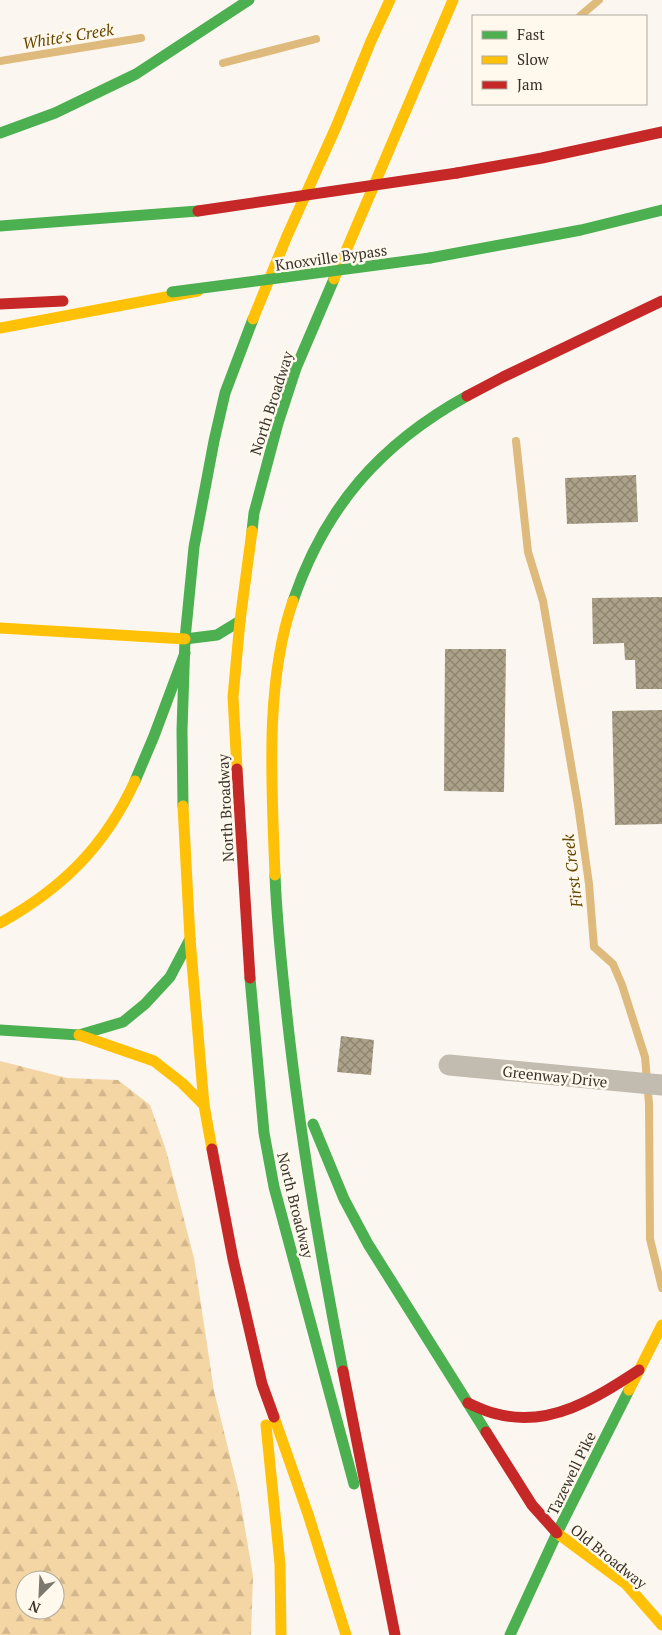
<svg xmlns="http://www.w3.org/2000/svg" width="662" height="1635" font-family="'PT Serif',serif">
	<defs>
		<pattern id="forest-firs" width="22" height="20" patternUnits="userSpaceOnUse" patternTransform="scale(1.25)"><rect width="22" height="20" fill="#f4d5a4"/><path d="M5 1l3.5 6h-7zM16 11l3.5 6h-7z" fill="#d2b78d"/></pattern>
		<pattern id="building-cross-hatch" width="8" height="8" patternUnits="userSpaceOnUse" patternTransform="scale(1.25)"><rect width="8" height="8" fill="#aca189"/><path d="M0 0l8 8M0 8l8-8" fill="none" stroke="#8d8470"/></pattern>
	</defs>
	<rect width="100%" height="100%" fill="#fbf7f0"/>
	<path fill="url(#forest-firs)" fill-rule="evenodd" d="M 0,1061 L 67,1078 L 118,1080 L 150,1105 L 166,1150 L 194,1258 L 214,1391 L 239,1493 L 253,1576 L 251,1635 L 0,1635 ZM 25,1580 L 55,1580 L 55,1610 L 25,1610 Z"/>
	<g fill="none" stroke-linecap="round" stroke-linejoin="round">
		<g stroke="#deba7c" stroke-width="8">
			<path d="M 580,16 L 599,0"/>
			<path d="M 0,61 L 141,38"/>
			<path d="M 223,63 L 316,39"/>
			<path d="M 516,441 L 528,552 L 543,601 L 578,805 L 589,884 L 594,947 L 613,964 L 622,985 L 645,1057 L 649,1104 L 650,1239 L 662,1288"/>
		</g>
	</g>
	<g fill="url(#building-cross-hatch)">
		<path d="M 636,475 L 638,522 L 567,524 L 565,478 Z"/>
		<path d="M 662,597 L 662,689 L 636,689 L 635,660 L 625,660 L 624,643 L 593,644 L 592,598 Z"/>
		<path d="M 445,649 L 506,649 L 504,792 L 444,791 Z"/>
		<path d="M 662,710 L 662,824 L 615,825 L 612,711 Z"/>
		<path d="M 341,1036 L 374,1040 L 371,1075 L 337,1072 Z"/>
	</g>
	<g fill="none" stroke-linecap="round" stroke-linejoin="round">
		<path stroke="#c2bbb0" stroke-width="21" d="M 449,1065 L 662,1085"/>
		<g stroke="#4caf50" stroke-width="11">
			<path d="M 0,133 L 55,113 L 136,74 L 249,0"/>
			<path d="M 0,226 L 198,211"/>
			<path d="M 430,258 L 581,230 L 662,210"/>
			<path d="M 252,531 L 254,513 L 278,423 L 296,368 L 334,279"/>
			<path d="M 293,601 C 325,507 380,444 467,396"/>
			<path d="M 185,639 L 217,635 L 240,621"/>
			<path d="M 135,781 L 154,736 L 185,653"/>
			<path d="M 183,806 L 182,730 L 185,639 L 194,547 L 214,441 L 225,393 L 253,319"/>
			<path d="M 275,875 C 277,928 283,981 289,1034 C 302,1147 321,1259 343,1371"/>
			<path d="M 250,978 L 264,1133 L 274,1187 L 354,1484"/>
			<path d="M 0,1030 L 79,1035 L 123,1022 L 145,1004 L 170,977 L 190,939"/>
			<path d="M 313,1124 L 344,1199 L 368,1244 L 486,1432"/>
			<path d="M 510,1635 L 557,1533 L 629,1390"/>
		</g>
		<g stroke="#ffc107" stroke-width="11">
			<path d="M 334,279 L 453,0"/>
			<path d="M 253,319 L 287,236 L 336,127 L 371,41 L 390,0"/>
			<path d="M 0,328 L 198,291"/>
			<path d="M 0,628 L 185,639"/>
			<path d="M 237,769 L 233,697 L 240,621 L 252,531"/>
			<path d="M 183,806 L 190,939 L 204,1105 L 212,1149"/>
			<path d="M 275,875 C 272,789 264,684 293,601"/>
			<path d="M 0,923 C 63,888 105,846 135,781"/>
			<path d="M 79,1035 L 154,1061 L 182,1083 L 204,1105"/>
			<path d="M 629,1390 L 662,1325"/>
			<path d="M 274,1417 L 308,1514 L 346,1635"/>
			<path d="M 266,1425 L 280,1564 L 281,1635"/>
			<path d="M 557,1533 L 626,1584 L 662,1625"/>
		</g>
		<g stroke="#c62828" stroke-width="11">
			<path d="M 457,173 L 542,158 L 662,132"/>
			<path d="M 0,304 L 63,301"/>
			<path d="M 467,396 L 503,377 L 662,301"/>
			<path d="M 237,769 L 250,978"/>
			<path d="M 212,1149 L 233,1259 L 262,1384 L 274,1417"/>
			<path d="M 343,1371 L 395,1635"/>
			<path d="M 468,1403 C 477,1407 487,1412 497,1414 C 550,1428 596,1398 639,1370"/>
			<path d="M 486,1432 L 532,1505 L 557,1533"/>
		</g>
		<path stroke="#4caf50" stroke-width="11" d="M 172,292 L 430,258"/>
		<path stroke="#c62828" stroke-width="11" d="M 198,211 L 457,173"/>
	</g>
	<g text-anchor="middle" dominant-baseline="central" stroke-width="5" stroke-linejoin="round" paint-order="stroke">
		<g font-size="15" fill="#37332b" stroke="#fff8ec">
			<text transform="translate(331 257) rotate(-8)">Knoxville Bypass</text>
			<text transform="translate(271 403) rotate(-72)">North Broadway</text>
			<text transform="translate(225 808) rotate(-93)">North Broadway</text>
			<text transform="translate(555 1076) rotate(6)">Greenway Drive</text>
			<text transform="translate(296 1205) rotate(76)">North Broadway</text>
			<text transform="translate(571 1473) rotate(-64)">Tazewell Pike</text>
			<text transform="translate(609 1556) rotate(39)">Old Broadway</text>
		</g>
		<g font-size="16" font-style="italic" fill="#674600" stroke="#fff8ec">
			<text transform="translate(68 36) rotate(-9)">White's Creek</text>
			<text transform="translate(572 871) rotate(-97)">First Creek</text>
		</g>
	</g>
	<rect x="472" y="15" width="175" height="90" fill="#fff8ec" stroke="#afa99f"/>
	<rect x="482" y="31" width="25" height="8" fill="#4caf50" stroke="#afa99f"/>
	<text x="517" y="40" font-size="15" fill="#37332b">Fast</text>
	<rect x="482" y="56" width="25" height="8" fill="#ffc107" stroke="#afa99f"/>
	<text x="517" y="65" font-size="15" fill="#37332b">Slow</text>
	<rect x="482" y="81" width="25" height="8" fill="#c62828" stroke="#afa99f"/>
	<text x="517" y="90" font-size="15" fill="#37332b">Jam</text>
	<g transform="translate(40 1595) rotate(204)"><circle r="24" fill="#fff8ec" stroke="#afa99f"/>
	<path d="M0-4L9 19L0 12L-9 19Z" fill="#7c7870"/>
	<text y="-8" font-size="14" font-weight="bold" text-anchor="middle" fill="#37332b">N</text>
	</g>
</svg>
